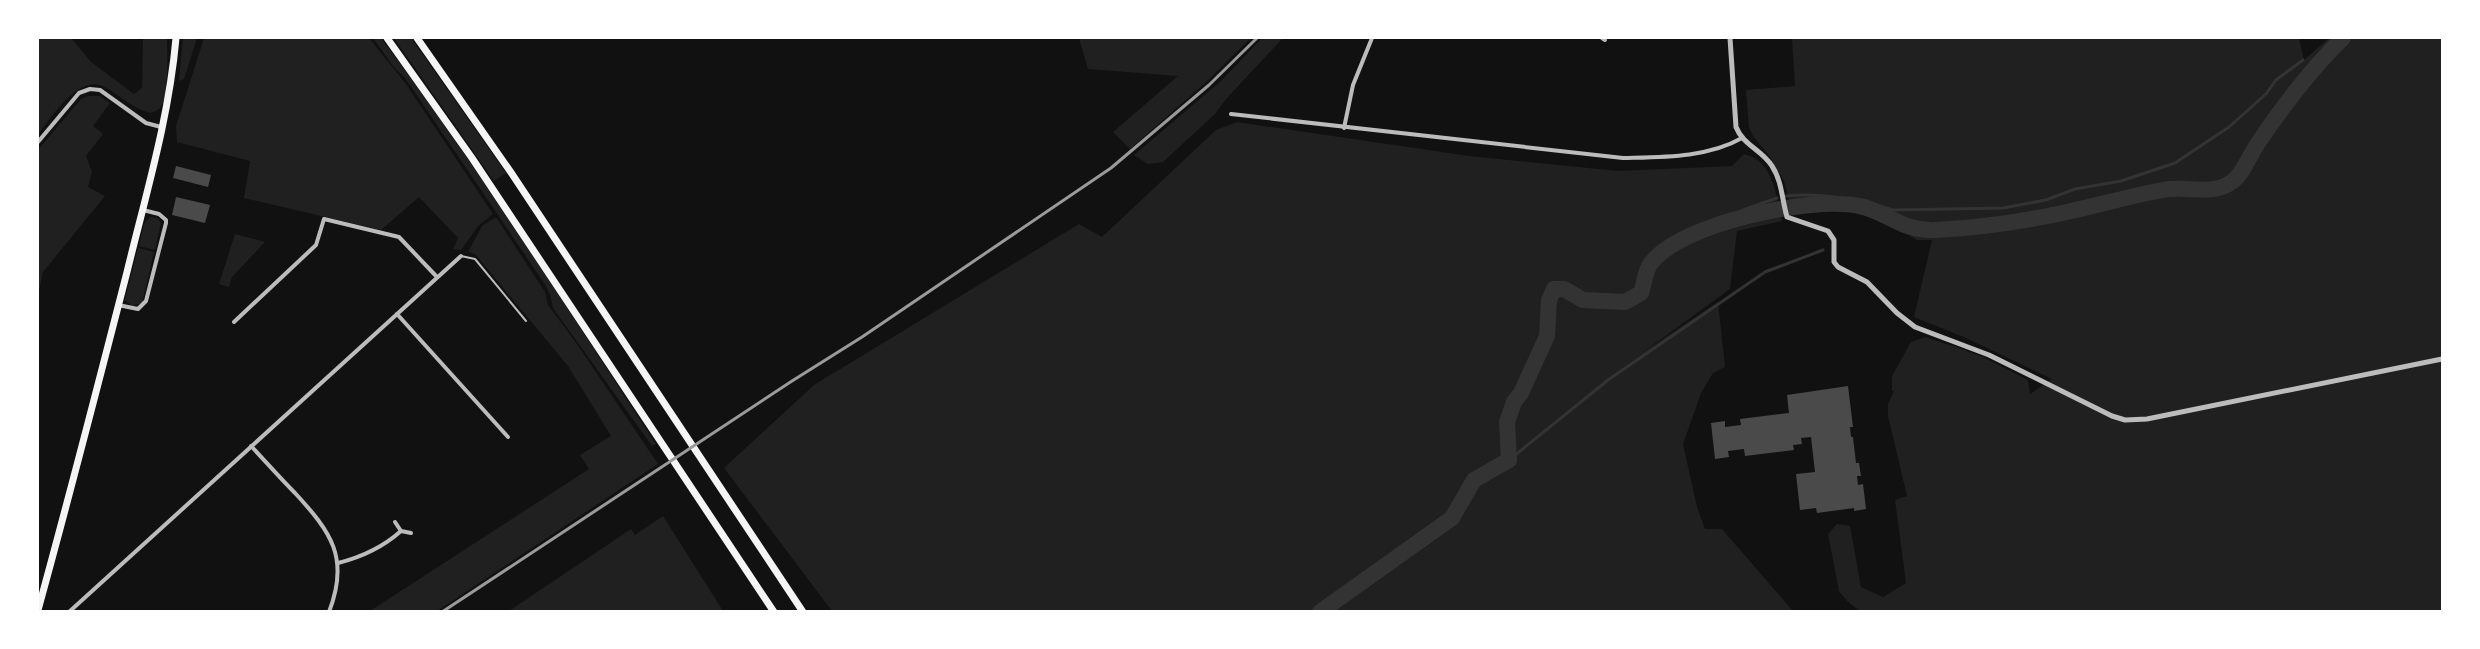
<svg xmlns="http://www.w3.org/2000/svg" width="2480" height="649" font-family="'Roboto Serif',serif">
	<rect width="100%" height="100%" fill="#111"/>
	<g fill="#202020">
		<path d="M 38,38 L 71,38 L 91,62 L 134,94 L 142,88 L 143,38 L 167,38 C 167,52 170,100 159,109 C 156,111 153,112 150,113 C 132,108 121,96 105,87 C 79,73 52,117 38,134 Z"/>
		<path d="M 183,38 L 197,38 L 184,79 L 179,81 Z"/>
		<path d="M 204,38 L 369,38 L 406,84 L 493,214 L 479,225 L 461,250 L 453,249 L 458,238 L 419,197 L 381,230 L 244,198 L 250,161 L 177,142 L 176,126 Z"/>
		<path d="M 373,38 L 381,38 C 479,168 566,308 656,444 L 652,446 L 553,308 L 550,294 L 544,283 L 405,78 L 393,66 Z"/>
		<path d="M 394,38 L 411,38 L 506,173 L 494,181 Z"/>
		<path d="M 1079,38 L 1251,38 L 1204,84 L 1130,149 L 1113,132 L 1178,76 L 1088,69 Z"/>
		<path d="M 1262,38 L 1283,38 L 1227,98 L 1214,115 L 1163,162 L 1148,164 L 1134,155 L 1221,81 Z"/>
		<path d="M 1792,38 L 2299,38 L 2304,60 L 2329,38 L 2442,38 L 2442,611 L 1860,611 L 1848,602 L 1839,591 L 1828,534 L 1837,524 L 1850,526 L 1861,587 L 1883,597 L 1906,583 L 1895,500 L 1907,496 L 1888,416 L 1888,404 L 1894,391 L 1892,391 L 1892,376 L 1911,342 L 1925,337 L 1956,347 L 1983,357 L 2028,380 L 2030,394 L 2052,379 L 1966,338 L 1914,317 L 1932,240 L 1917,240 L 1885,220 L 1860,209 L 1830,207 L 1797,210 L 1791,207 L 1784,181 L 1770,157 L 1753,136 L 1749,127 L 1746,90 L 1795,86 Z"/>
		<path d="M 88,96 L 100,96 L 110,103 L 93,126 L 103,134 L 86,156 L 92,172 L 88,187 L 105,196 L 43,272 L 38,295 L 38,150 L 81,99 Z"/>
		<path d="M 1237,122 L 1469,156 L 1618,171 L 1732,166 L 1744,154 C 1774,161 1776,196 1782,221 L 1737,231 L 1730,289 L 1642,353 L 1718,302 L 1725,367 L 1713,373 L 1701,393 L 1683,444 L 1697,507 L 1705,529 L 1722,529 L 1793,611 L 832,611 L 724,468 L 814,385 L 1079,224 L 1102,237 L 1216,130 Z"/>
		<path d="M 150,217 L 157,218 L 161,223 L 155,250 L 139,246 L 144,224 Z"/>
		<path d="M 496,217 L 545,292 L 548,305 L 577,344 L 658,464 L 437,611 L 370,611 L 589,469 L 580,455 L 611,436 L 568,366 L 475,254 L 468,252 L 482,226 Z"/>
		<path d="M 235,234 L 265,242 L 232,277 L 229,287 L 219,284 Z"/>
		<path d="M 138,248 L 154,252 L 142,303 L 132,306 L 125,300 Z"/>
		<path d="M 663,516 L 723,611 L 509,611 L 631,529 L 635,535 Z"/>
	</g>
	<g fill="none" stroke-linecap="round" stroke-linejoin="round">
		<g stroke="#333" stroke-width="3">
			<path d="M 1786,196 C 1818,192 1862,200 1893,210 L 2003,208 L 2046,200 L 2075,189 L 2121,181 L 2175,163 L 2229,127 L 2266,94 L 2276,80 L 2303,60"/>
			<path d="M 1726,221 L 1743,210 L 1777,198"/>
			<path d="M 1509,460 L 1608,380 L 1765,272 L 1823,250"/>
		</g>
		<path stroke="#333" stroke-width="16" d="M 1320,612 L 1452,518 L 1474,480 L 1509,460 L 1507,422 L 1514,402 L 1521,393 L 1547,336 L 1549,300 L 1554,289 L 1564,289 L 1583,300 L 1625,302 L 1641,293 C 1644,285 1645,270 1651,263 C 1682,223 1811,196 1859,206 C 1887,211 1901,232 1936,230 C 1973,228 2011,223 2048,216 C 2086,209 2124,197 2163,190 C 2186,185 2213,197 2233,181 C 2242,175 2251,153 2258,143 C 2283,106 2311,69 2343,38"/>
	</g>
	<g fill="#4a4a4a">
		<path d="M 176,166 L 211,175 L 208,187 L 173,178 Z"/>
		<path d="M 176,197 L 210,205 L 205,223 L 172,215 Z"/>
		<path d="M 1848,386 L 1853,427 L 1850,427 L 1851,437 L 1853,437 L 1856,463 L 1859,463 L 1861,476 L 1857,476 L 1858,485 L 1863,484 L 1866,509 L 1854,511 L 1854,508 L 1817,513 L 1816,508 L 1800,510 L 1796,474 L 1815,472 L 1811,437 L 1801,438 L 1802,444 L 1793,445 L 1794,450 L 1745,456 L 1744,449 L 1728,451 L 1729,457 L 1715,459 L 1711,423 L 1725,421 L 1725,427 L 1741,425 L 1740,419 L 1789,413 L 1787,395 Z"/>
	</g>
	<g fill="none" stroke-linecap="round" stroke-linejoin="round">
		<path stroke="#bcbcbc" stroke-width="2" d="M 461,256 L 475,259 L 526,321"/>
		<g stroke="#bcbcbc" stroke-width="4">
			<path d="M 1602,38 L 1605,40"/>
			<path d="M 1231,114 L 1623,158 C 1661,157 1707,158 1742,138"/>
			<path d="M 1344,128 L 1353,85 L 1372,38"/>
			<path d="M 38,142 L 79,93 L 90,89 L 100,90 L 146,123 L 161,127"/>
			<path d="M 118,305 L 138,309 L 146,301 L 166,223 L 166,220 L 159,214 L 143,210"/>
			<path d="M 397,314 L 508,437"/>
			<path d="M 234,322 L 316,245 L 324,219 L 399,237 L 437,277"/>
			<path d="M 251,446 C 266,462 280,478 295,493 C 331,532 350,558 329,612"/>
			<path d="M 401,531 L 411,533"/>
			<path d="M 338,563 C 362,557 382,548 401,531 L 395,522"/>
			<path d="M 69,612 L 461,256"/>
		</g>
		<path stroke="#bcbcbc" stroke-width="5" d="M 1730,38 L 1736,127 C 1743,145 1762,150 1772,166 C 1782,181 1782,200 1787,217 L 1828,231 L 1834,240 L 1834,262 L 1838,267 L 1867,282 L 1897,313 L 1915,327 L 1989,355 L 2112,416 L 2125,420 L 2147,419 L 2442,359"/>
		<path stroke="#f5f5f5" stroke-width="7" d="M 38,610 C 69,498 98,385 127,272 C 146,194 169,118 176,38"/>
		<g stroke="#f5f5f5" stroke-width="7">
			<path d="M 387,38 L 472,158 L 774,612"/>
			<path d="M 417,38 L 510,171 L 803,612"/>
		</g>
		<path stroke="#9a9a9a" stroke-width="3" d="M 442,612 L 792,381 L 862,337 L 1111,168 L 1209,85 L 1257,38"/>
	</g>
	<rect width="2480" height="649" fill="none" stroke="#ffffff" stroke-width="78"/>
</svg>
